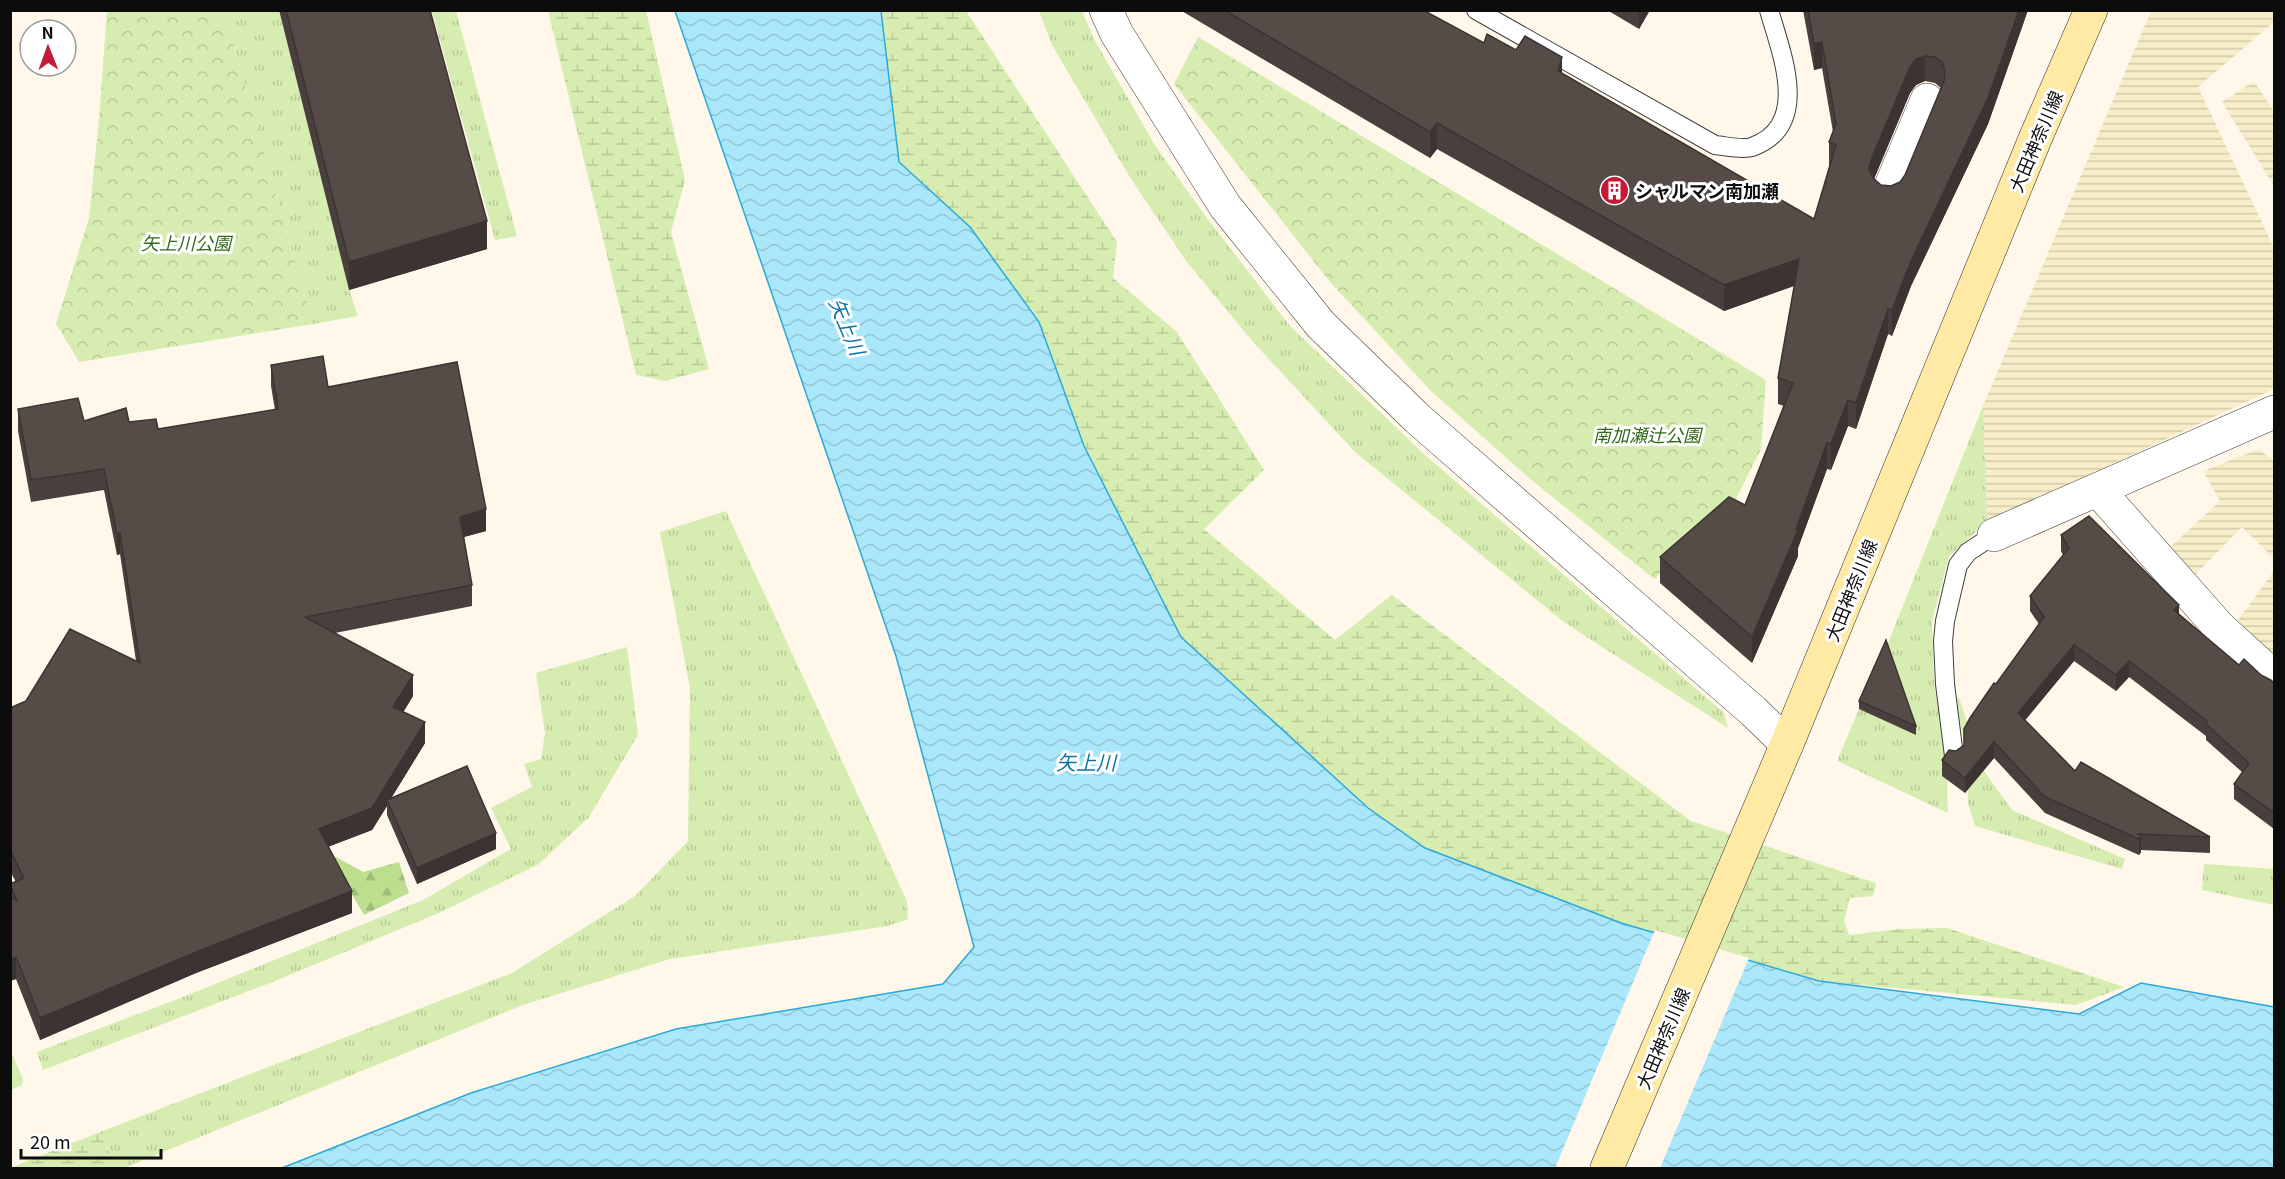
<svg xmlns="http://www.w3.org/2000/svg" width="2285" height="1179" font-family="Georgia,'Noto Sans JP',serif">
	<defs>
		<pattern id="farmland-rules" width="6" height="5" patternUnits="userSpaceOnUse" patternTransform="scale(1.5)"><rect width="6" height="5" fill="#f7edc8"/><path d="M0 2.5h6" fill="none" stroke="#d3caab"/></pattern>
		<pattern id="grass-tufts" width="24" height="20" patternUnits="userSpaceOnUse" patternTransform="scale(1.5)"><rect width="24" height="20" fill="#d7ecb1"/><path d="M3 7l-1-3M5 7V3M7 7l1-3M15 17l-1-3M17 17v-4M19 17l1-3" fill="none" stroke="#b7c997"/></pattern>
		<pattern id="forest-firs" width="22" height="20" patternUnits="userSpaceOnUse" patternTransform="scale(1.5)"><rect width="22" height="20" fill="#bdde8f"/><path d="M5 1l3.5 6h-7zM16 11l3.5 6h-7z" fill="#a1bd7a"/></pattern>
		<pattern id="wetland-marsh" width="20" height="14" patternUnits="userSpaceOnUse" patternTransform="scale(1.5)"><rect width="20" height="14" fill="#d7ecb1"/><path d="M1 5h8M5 5V1M11 12h8M15 12V8" fill="none" stroke="#b7c997"/></pattern>
		<pattern id="park-crowns" width="20" height="18" patternUnits="userSpaceOnUse" patternTransform="scale(1.5)"><rect width="20" height="18" fill="#d7ecb1"/><path d="M2 6a3 3 0 1 1 6 0M12 15a3 3 0 1 1 6 0" fill="none" stroke="#b7c997"/></pattern>
		<pattern id="water-waves" width="16" height="10" patternUnits="userSpaceOnUse" patternTransform="scale(1.5)"><rect width="16" height="10" fill="#aae7fb"/><path d="M0 5q4-4 8 0t8 0" fill="none" stroke="#91c5d6"/></pattern>
	</defs>
	<rect width="100%" height="100%" fill="#fff8ea"/>
	<g fill="url(#farmland-rules)">
		<path d="M 2151,11 L 2274,11 L 2274,22 L 2198,87 L 2274,248 L 2274,389 L 1987,522 L 1983,406 Z"/>
		<path d="M 2254,81 L 2274,112 L 2274,186 L 2222,102 Z"/>
		<path d="M 2259,449 L 2274,461 L 2274,559 L 2242,527 L 2191,579 L 2168,549 L 2220,501 L 2203,471 Z"/>
		<path d="M 2274,571 L 2274,654 L 2271,657 L 2235,624 Z"/>
	</g>
	<g fill="url(#grass-tufts)">
		<path d="M 224,11 L 279,11 L 349,290 L 358,316 L 313,324 Z"/>
		<path d="M 432,11 L 456,11 L 517,236 L 495,240 Z"/>
		<path d="M 1039,11 L 1082,11 L 1095,41 L 1156,147 L 1204,214 L 1290,326 L 1425,455 L 1724,713 L 1728,728 L 1565,623 L 1355,452 L 1253,342 L 1186,261 L 1131,179 L 1052,45 Z"/>
		<path d="M 1983,406 L 1987,522 L 1949,556 L 1932,622 L 1934,683 L 1946,754 L 1948,813 L 1837,761 L 1859,709 L 1915,734 L 1886,648 Z"/>
		<path d="M 726,511 L 907,901 L 908,919 L 888,926 L 670,959 L 523,1005 L 124,1168 L 116,1168 L 100,1132 L 512,973 L 635,896 L 688,841 L 690,688 L 660,532 Z"/>
		<path d="M 627,647 L 638,735 L 589,817 L 539,864 L 439,913 L 270,983 L 43,1070 L 37,1052 L 178,999 L 423,900 L 511,849 L 491,808 L 532,787 L 524,764 L 541,759 L 545,733 L 536,673 Z"/>
		<path d="M 1955,698 L 1959,698 L 1984,771 L 2012,810 L 2125,859 L 2122,869 L 1975,826 L 1968,803 L 1967,757 Z"/>
		<path d="M 2204,864 L 2274,869 L 2274,905 L 2202,890 Z"/>
		<path d="M 13,1056 L 23,1079 L 22,1085 L 11,1090 L 11,1057 Z"/>
	</g>
	<path fill="url(#forest-firs)" d="M 336,857 L 363,872 L 399,862 L 409,893 L 364,915 L 339,872 L 324,863 Z"/>
	<g fill="url(#wetland-marsh)">
		<path d="M 548,11 L 646,11 L 685,180 L 671,232 L 709,369 L 665,381 L 636,375 Z"/>
		<path d="M 881,11 L 966,11 L 1117,242 L 1113,278 L 1177,332 L 1264,470 L 1204,529 L 1335,640 L 1392,595 L 1691,821 L 1876,883 L 1873,896 L 1850,898 L 1844,921 L 1849,935 L 1898,929 L 1947,928 L 2124,987 L 2076,1005 L 1819,981 L 1621,923 L 1425,848 L 1368,808 L 1181,637 L 1084,446 L 1039,322 L 970,227 L 899,162 Z"/>
		<path d="M 100,1132 L 116,1168 L 12,1168 L 20,1164 Z"/>
	</g>
	<g fill="url(#park-crowns)">
		<path d="M 107,11 L 224,11 L 313,324 L 79,362 L 56,324 L 89,218 L 99,119 Z"/>
		<path d="M 1198,37 L 1766,380 L 1761,449 L 1730,511 L 1654,579 L 1529,478 L 1431,391 L 1330,282 L 1174,84 Z"/>
	</g>
	<path fill="url(#water-waves)" stroke="#2ca9d8" stroke-width="1.5" d="M 675,11 L 881,11 L 899,162 L 970,227 L 1039,322 L 1084,446 L 1181,637 L 1368,808 L 1425,848 L 1621,923 L 1819,981 L 2079,1014 L 2141,983 L 2274,1007 L 2274,1168 L 282,1168 L 471,1093 L 676,1029 L 943,984 L 974,947 L 896,656 Z"/>
	<path fill="#fff8ea" d="M 1655,930 L 1749,958 L 1660,1168 L 1555,1168 Z"/>
	<g fill="none" stroke-linecap="round" stroke-linejoin="round">
		<defs>
			<g id="service">
				<path d="M 1476,10 L 1715,145 C 1726,146 1742,150 1752,147 C 1812,125 1781,53 1769,10"/>
				<path d="M 1954,756 L 1945,684 L 1943,641 L 1945,621 L 1958,565 L 1968,552 L 1994,535"/>
			</g>
			<g id="minor">
				<path d="M 1106,10 L 1117,34 L 1225,206 L 1321,325 L 1418,419 L 1753,711 L 1787,744"/>
				<path d="M 1888,193 L 1927,100"/>
				<path d="M 2098,490 L 2219,627 L 2274,677"/>
				<path d="M 1994,535 L 2274,412"/>
			</g>
			<path id="secondary" d="M 1607,1168 L 1787,744 L 2035,139 L 2091,10"/>
		</defs>
		<use href="#service" stroke="#3f3f3f" stroke-width="20"/>
		<use href="#minor" stroke="#3f3f3f" stroke-width="34"/>
		<use href="#secondary" stroke="#2e2e2e" stroke-width="34"/>
		<use href="#service" stroke="#fff" stroke-width="18"/>
		<use href="#minor" stroke="#fff" stroke-width="33"/>
		<use href="#secondary" stroke="#ffeaa5" stroke-width="33"/>
	</g>
	<g fill="#49403d" fill-rule="evenodd">
		<path d="M 279,10 L 430,10 L 487,249 L 349,290 Z"/>
		<path d="M 1180,10 L 1423,10 L 1484,43 L 1516,50 L 1562,73 L 1814,219 L 1829,168 L 1829,142 L 1833,132 L 1822,68 L 1814,70 L 1803,10 L 2028,10 L 1988,124 L 1911,286 L 1892,336 L 1888,334 L 1856,429 L 1848,426 L 1831,470 L 1827,469 L 1798,548 L 1798,556 L 1752,663 L 1660,583 L 1660,557 L 1745,505 L 1784,406 L 1778,404 L 1778,378 L 1794,286 L 1724,311 L 1437,149 L 1430,158 ZM 1925,81 L 1935,83 L 1941,88 L 1905,175 L 1900,182 L 1891,186 L 1881,185 L 1874,179 L 1910,93 L 1916,85 Z"/>
		<path d="M 1607,10 L 1650,10 L 1639,29 Z"/>
		<path d="M 271,365 L 328,387 L 486,531 L 464,537 L 472,585 L 472,606 L 335,633 L 413,696 L 403,712 L 425,743 L 392,797 L 496,849 L 417,884 L 387,815 L 387,806 L 372,830 L 328,847 L 352,913 L 196,973 L 40,1040 L 16,979 L 10,981 L 10,884 L 16,882 L 10,871 L 10,708 L 136,661 L 120,554 L 117,555 L 104,490 L 31,502 L 18,431 L 18,409 L 84,421 L 158,429 L 275,410 L 271,386 Z"/>
		<path d="M 2061,535 L 2179,614 L 2239,665 L 2261,675 L 2274,683 L 2274,829 L 2234,799 L 2234,784 L 2242,772 L 2206,740 L 2206,736 L 2129,677 L 2116,691 L 2074,661 L 2025,720 L 2075,771 L 2210,837 L 2210,853 L 2141,850 L 2141,852 L 2139,855 L 2045,813 L 1994,758 L 1965,793 L 1942,776 L 1942,760 L 1964,745 L 1996,684 L 2039,624 L 2030,611 L 2030,596 L 2063,555 L 2061,551 Z"/>
		<path d="M 1859,701 L 1916,726 L 1916,735 L 1859,709 Z"/>
	</g>
	<g fill="#3c3432">
		<path d="M 1639,10 L 1650,10 L 1639,29 Z"/>
		<path d="M 2019,10 L 2028,10 L 1988,124 L 1911,286 L 1892,336 L 1892,310 L 1911,261 Z"/>
		<path d="M 1822,42 L 1822,68 L 1814,70 L 1814,44 Z"/>
		<path d="M 1925,56 L 1925,81 L 1916,85 L 1910,93 L 1871,186 L 1869,169 L 1871,160 L 1910,67 L 1916,59 Z"/>
		<path d="M 1562,57 L 1562,83 L 1558,71 Z"/>
		<path d="M 1437,123 L 1437,149 L 1430,158 L 1430,132 Z"/>
		<path d="M 487,221 L 487,249 L 349,290 L 349,262 Z"/>
		<path d="M 1799,259 L 1799,284 L 1724,311 L 1724,285 Z"/>
		<path d="M 1888,309 L 1888,334 L 1856,429 L 1856,403 Z"/>
		<path d="M 1848,400 L 1848,426 L 1831,470 L 1831,444 Z"/>
		<path d="M 1827,443 L 1827,469 L 1798,548 L 1798,556 L 1752,663 L 1752,637 L 1796,529 Z"/>
		<path d="M 486,509 L 486,531 L 460,538 L 460,517 Z"/>
		<path d="M 120,533 L 120,554 L 117,555 L 117,534 Z"/>
		<path d="M 2179,605 L 2179,621 L 2174,610 Z"/>
		<path d="M 2074,645 L 2074,661 L 2018,729 L 2018,713 Z"/>
		<path d="M 2129,661 L 2129,677 L 2116,691 L 2116,675 Z"/>
		<path d="M 413,675 L 413,696 L 393,729 L 393,707 Z"/>
		<path d="M 425,722 L 425,743 L 388,803 L 387,800 L 387,806 L 372,830 L 319,850 L 319,829 Z"/>
		<path d="M 1994,742 L 1994,758 L 1965,793 L 1965,778 Z"/>
		<path d="M 496,833 L 496,849 L 417,884 L 417,868 Z"/>
		<path d="M 2141,836 L 2141,852 L 2139,855 L 2139,839 Z"/>
		<path d="M 352,891 L 352,913 L 196,973 L 40,1040 L 40,1018 L 196,952 Z"/>
		<path d="M 16,957 L 16,979 L 10,981 L 10,960 Z"/>
	</g>
	<g fill="#554b47" stroke="#3c3432" stroke-width="1.5" fill-rule="evenodd">
		<path d="M 286,10 L 430,10 L 487,221 L 349,262 Z"/>
		<path d="M 1224,10 L 1423,10 L 1484,43 L 1487,34 L 1516,50 L 1525,36 L 1562,57 L 1558,71 L 1814,219 L 1836,145 L 1829,142 L 1836,124 L 1822,42 L 1814,44 L 1808,10 L 2019,10 L 1988,98 L 1911,261 L 1892,310 L 1888,309 L 1856,403 L 1848,400 L 1831,444 L 1827,443 L 1796,529 L 1798,530 L 1752,637 L 1660,557 L 1729,497 L 1745,505 L 1793,383 L 1778,378 L 1799,259 L 1724,285 L 1437,123 L 1430,132 ZM 1925,56 L 1935,57 L 1942,62 L 1945,71 L 1944,81 L 1905,175 L 1900,182 L 1891,186 L 1881,185 L 1873,178 L 1869,169 L 1871,160 L 1910,67 L 1916,59 Z"/>
		<path d="M 323,356 L 328,387 L 457,362 L 486,509 L 460,517 L 472,585 L 305,617 L 413,675 L 393,707 L 425,722 L 372,808 L 319,829 L 352,891 L 196,952 L 40,1018 L 16,957 L 10,960 L 10,896 L 17,901 L 10,884 L 24,878 L 10,850 L 10,708 L 26,701 L 70,629 L 140,663 L 120,533 L 117,534 L 104,469 L 31,480 L 18,409 L 78,398 L 84,421 L 126,408 L 129,422 L 156,419 L 158,429 L 278,409 L 271,365 Z"/>
		<path d="M 2089,516 L 2179,605 L 2174,610 L 2239,665 L 2244,659 L 2261,675 L 2271,680 L 2274,683 L 2274,813 L 2234,784 L 2249,763 L 2206,724 L 2207,721 L 2129,661 L 2116,675 L 2074,645 L 2018,713 L 2075,771 L 2081,762 L 2210,837 L 2138,834 L 2141,836 L 2139,839 L 2045,797 L 1994,742 L 1965,778 L 1942,760 L 1949,750 L 1956,751 L 1964,745 L 1964,729 L 1970,718 L 1994,683 L 1996,684 L 2044,617 L 2030,596 L 2069,548 L 2061,535 Z"/>
		<path d="M 1886,640 L 1916,726 L 1859,701 Z"/>
		<path d="M 467,766 L 496,833 L 417,868 L 387,800 Z"/>
	</g>
	<defs>
		<symbol id="building-disc" viewBox="-11 -11 22 22"><circle r="9.5" fill="#c61937" stroke="#fff"/><path d="M-4-6H4V6H1V3H-1V6H-4ZM-2.5-4.3h1.7v1.8h-1.7ZM.8-4.3h1.7v1.8H.8ZM-2.5-1h1.7V.8h-1.7ZM.8-1h1.7V.8H.8Z" fill="#fff"/></symbol>
	</defs>
	<g fill-rule="evenodd">
		<use href="#building-disc" x="1598" y="174" width="33" height="33"/>
	</g>
	<g text-anchor="middle" dominant-baseline="central" stroke-width="6" stroke-linejoin="round" paint-order="stroke">
		<g font-size="18" fill="#0c0c0c" stroke="#fff">
			<text transform="translate(2035 141) rotate(-67)">大田神奈川線</text>
			<text transform="translate(1850 590) rotate(-68)">大田神奈川線</text>
			<text transform="translate(1662 1038) rotate(-67)">大田神奈川線</text>
		</g>
		<g font-size="18" font-weight="bold" fill="#0c0c0c" stroke="#fff" text-anchor="start">
			<text x="1635" y="190">シャルマン南加瀬</text>
		</g>
		<g font-size="18" font-style="italic" fill="#326818" stroke="#fff">
			<text x="186" y="242">矢上川公園</text>
			<text x="1647" y="434">南加瀬辻公園</text>
		</g>
		<g font-size="20" font-style="italic" fill="#0c76a6" stroke="#fff">
			<text transform="translate(848 326) rotate(67)">矢上川</text>
			<text x="1086" y="761">矢上川</text>
		</g>
	</g>
	<rect width="2285" height="1179" fill="none" stroke="#0c0c0c" stroke-width="24"/>
	<g transform="translate(48 48) rotate(359)"><circle r="28" fill="#ffffff" stroke="#9e9e9e" stroke-width="1.5"/>
	<path d="M0-4.5L10 22L0 15L-10 22Z" fill="#c61937"/>
	<text y="-9" font-size="16" font-weight="bold" text-anchor="middle" fill="#0c0c0c">N</text>
	</g>
	<path d="M21 1149v9h140v-9" fill="none" stroke="#0c0c0c" stroke-width="3"/>
	<text x="30" y="1149" font-size="18" fill="#0c0c0c" stroke="#ffffff" stroke-width="4.5" paint-order="stroke">20 m</text>
</svg>
